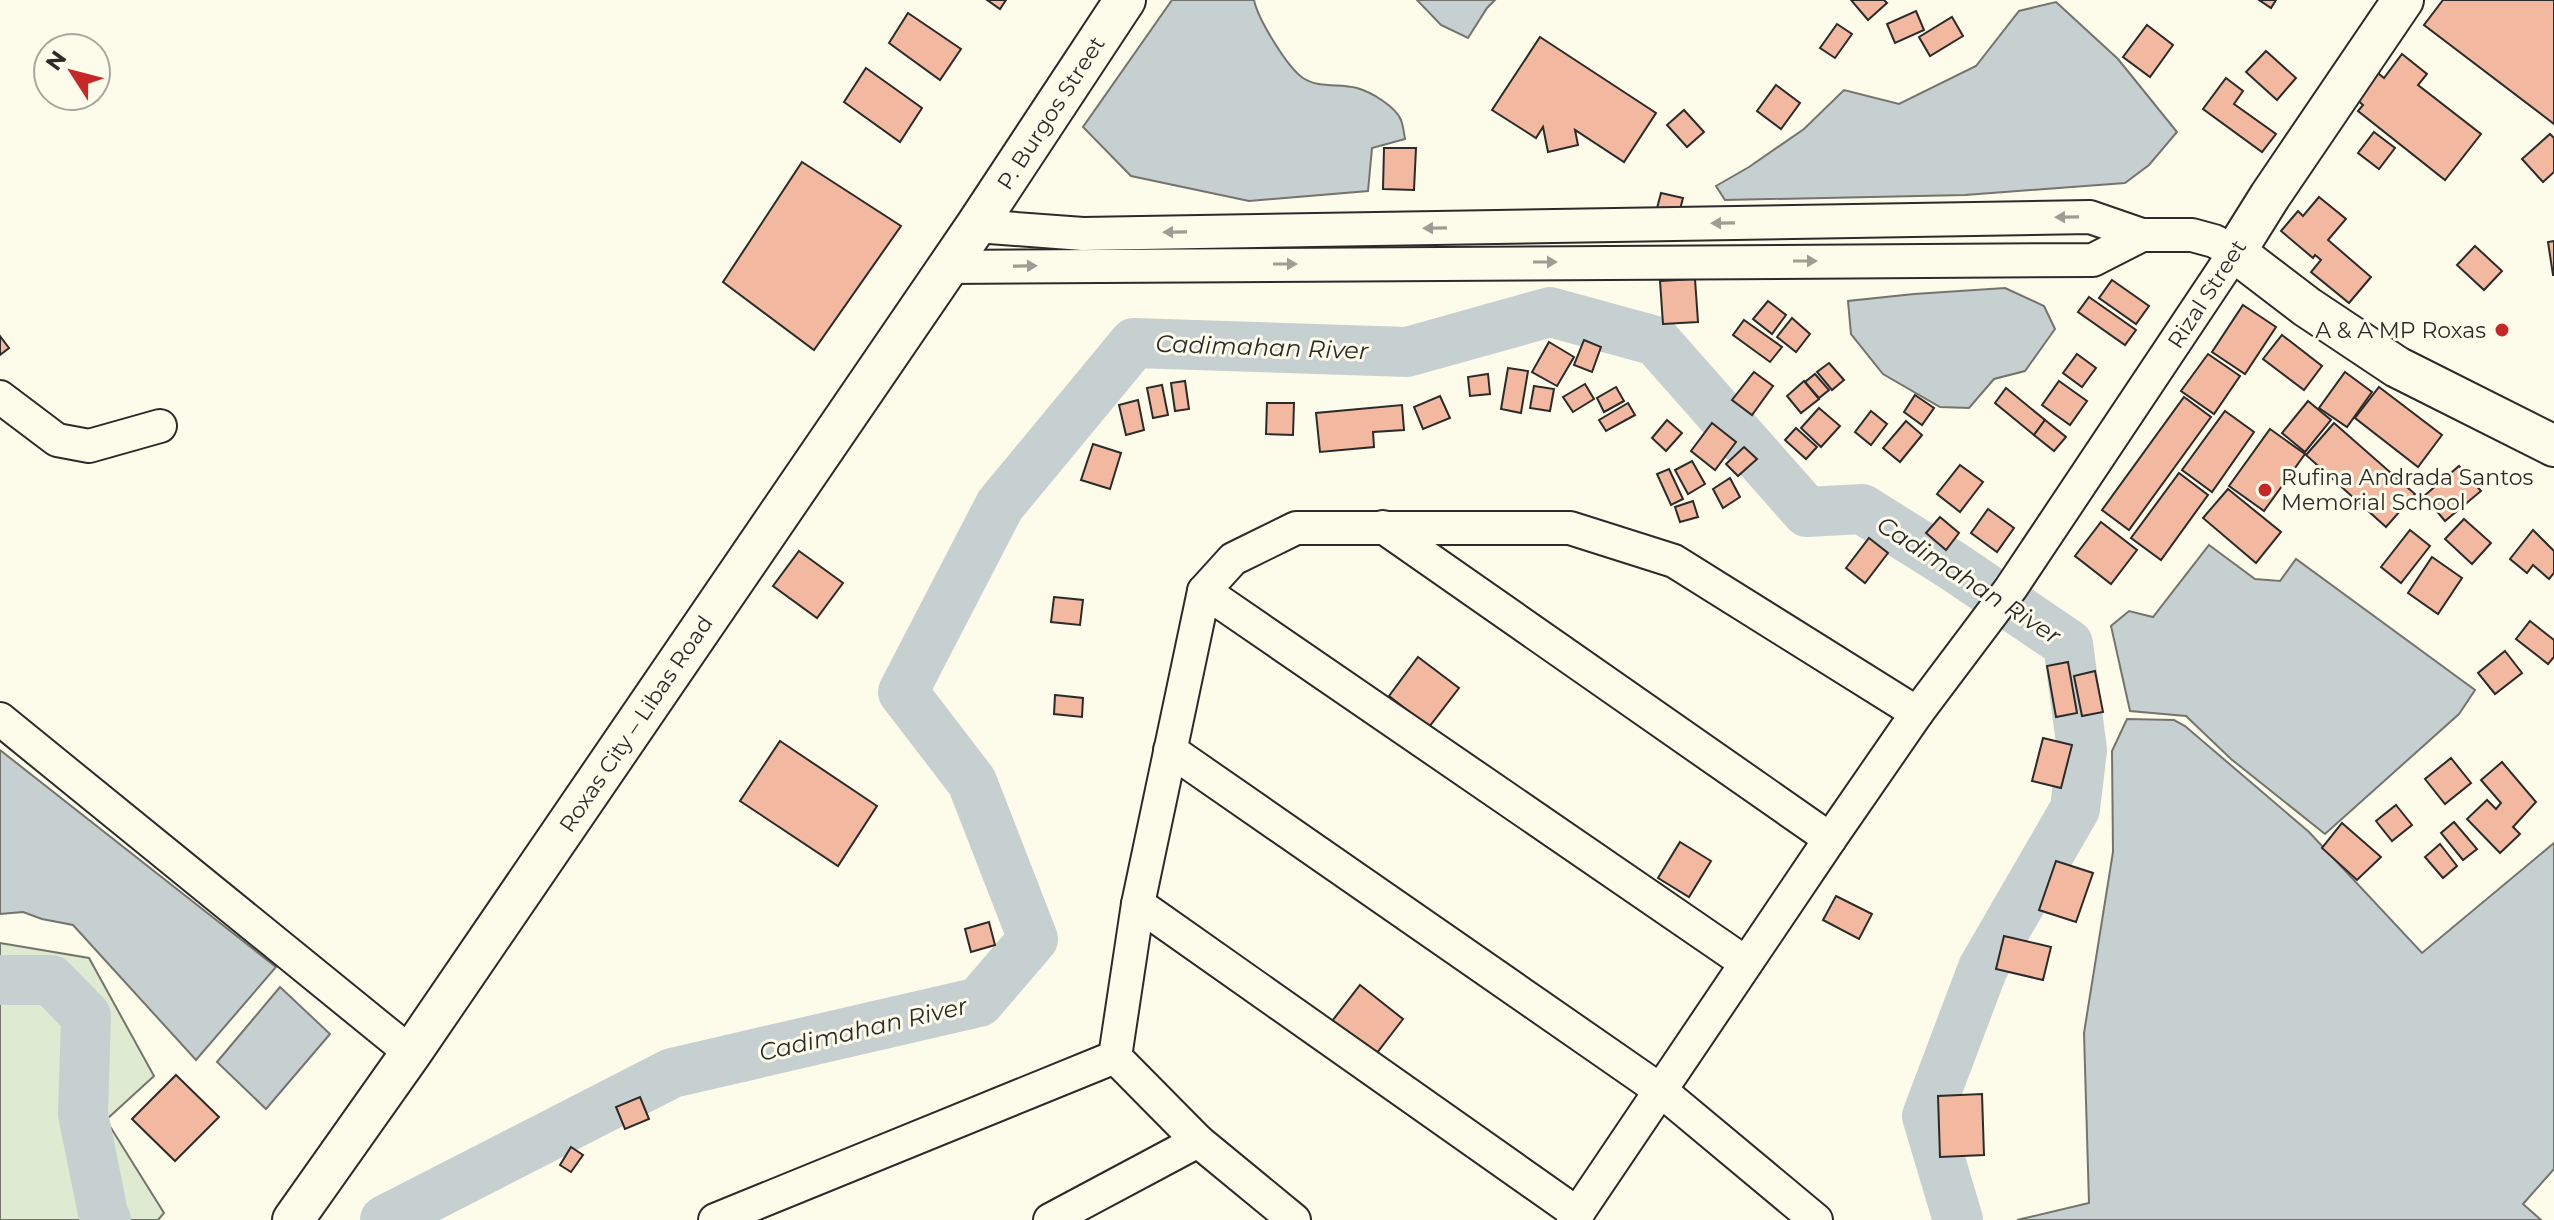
<svg xmlns="http://www.w3.org/2000/svg" width="2554" height="1220" font-family="Montserrat,sans-serif">
	<rect width="100%" height="100%" fill="#fdfbea"/>
	<path fill="#deebd1" stroke="#74746e" stroke-width="2" d="M 0,943 L 89,958 L 154,1076 L 106,1120 L 164,1213 L 158,1220 L 0,1220 Z"/>
	<g fill="#c7d0d0" stroke="#74746e" stroke-width="2">
		<path d="M 1172,0 L 1254,0 C 1258,19 1287,67 1303,78 C 1320,89 1339,83 1357,88 C 1371,92 1395,106 1401,120 C 1403,125 1404,133 1405,139 L 1372,148 L 1368,191 L 1249,201 L 1131,176 L 1083,127 Z"/>
		<path d="M 1417,0 L 1495,0 L 1487,8 L 1468,38 L 1441,25 Z"/>
		<path d="M 2056,2 L 2118,59 L 2177,132 L 2149,165 L 2125,183 L 1965,195 L 1725,200 L 1716,186 L 1749,167 L 1804,129 L 1844,90 L 1899,104 L 1976,66 L 2019,11 Z"/>
		<path d="M 2005,288 L 2044,306 L 2055,329 L 2025,371 L 1994,379 L 1969,408 L 1940,407 L 1883,374 L 1851,334 L 1848,301 L 1914,294 Z"/>
		<path d="M 2209,545 L 2255,579 L 2280,581 L 2296,559 L 2475,690 L 2459,714 L 2325,834 L 2231,759 L 2186,716 L 2130,711 L 2111,626 L 2129,611 L 2153,617 Z"/>
		<path d="M 2127,719 L 2174,720 L 2185,726 L 2309,832 L 2422,953 L 2554,843 L 2554,1169 L 2523,1204 L 2541,1220 L 2017,1220 L 2089,1203 L 2084,1033 L 2113,852 L 2112,751 Z"/>
		<path d="M 0,750 L 276,967 L 196,1060 L 73,925 L 42,919 L 23,912 L 0,914 Z"/>
		<path d="M 280,987 L 330,1034 L 266,1109 L 217,1062 Z"/>
	</g>
	<g fill="none" stroke-linecap="round" stroke-linejoin="round">
		<g stroke="#c7d0d0" stroke-width="50">
			<path d="M 0,980 L 51,980 L 86,1016 L 83,1114 L 103,1213 L 106,1220"/>
			<path d="M 385,1220 L 672,1073 L 979,1002 L 1033,939 L 972,782 L 903,692 L 1000,505 L 1134,343 L 1407,352 L 1550,312 L 1656,341 L 1807,512 L 1862,509 L 1953,566 L 2068,644 L 2082,750 L 2075,809 L 1983,968 L 1927,1116 L 1958,1220"/>
		</g>
	</g>
	<g fill="#f2b8a0" stroke="#2b2b2b" stroke-width="2">
		<path d="M 987,0 L 1006,0 L 1000,9 Z"/>
		<path d="M 1851,0 L 1884,0 L 1887,3 L 1868,20 Z"/>
		<path d="M 2259,0 L 2276,0 L 2271,8 Z"/>
		<path d="M 2443,0 L 2554,0 L 2554,124 L 2424,25 Z"/>
		<path d="M 1916,11 L 1924,30 L 1895,43 L 1887,24 Z"/>
		<path d="M 908,13 L 961,49 L 940,80 L 889,43 Z"/>
		<path d="M 1952,17 L 1963,36 L 1930,56 L 1919,37 Z"/>
		<path d="M 1837,24 L 1852,34 L 1835,58 L 1820,48 Z"/>
		<path d="M 2147,25 L 2173,45 L 2150,77 L 2123,57 Z"/>
		<path d="M 1540,37 L 1656,113 L 1624,162 L 1575,130 L 1578,145 L 1548,152 L 1543,127 L 1536,138 L 1492,110 Z"/>
		<path d="M 2266,51 L 2296,78 L 2277,100 L 2246,72 Z"/>
		<path d="M 2402,54 L 2427,74 L 2418,85 L 2481,134 L 2445,180 L 2358,111 L 2363,105 L 2354,97 L 2374,70 L 2384,78 Z"/>
		<path d="M 866,68 L 922,108 L 900,142 L 844,102 Z"/>
		<path d="M 2226,78 L 2243,91 L 2234,104 L 2276,134 L 2262,152 L 2203,109 Z"/>
		<path d="M 1776,85 L 1800,103 L 1781,129 L 1757,111 Z"/>
		<path d="M 1684,110 L 1704,132 L 1687,147 L 1667,125 Z"/>
		<path d="M 2374,132 L 2395,148 L 2379,169 L 2358,153 Z"/>
		<path d="M 2550,134 L 2554,138 L 2554,172 L 2543,182 L 2522,159 Z"/>
		<path d="M 1384,148 L 1416,148 L 1414,190 L 1383,189 Z"/>
		<path d="M 802,162 L 901,226 L 814,350 L 723,282 Z"/>
		<path d="M 1661,193 L 1683,198 L 1678,217 L 1656,212 Z"/>
		<path d="M 2319,197 L 2346,219 L 2328,240 L 2371,277 L 2349,303 L 2311,272 L 2321,260 L 2315,255 L 2313,258 L 2281,231 L 2298,211 L 2303,216 Z"/>
		<path d="M 2554,241 L 2554,275 L 2553,275 L 2548,242 Z"/>
		<path d="M 2475,246 L 2502,271 L 2484,290 L 2457,265 Z"/>
		<path d="M 1695,279 L 1698,322 L 1663,324 L 1660,281 Z"/>
		<path d="M 2112,280 L 2149,306 L 2136,324 L 2099,298 Z"/>
		<path d="M 2089,297 L 2136,330 L 2125,345 L 2078,312 Z"/>
		<path d="M 1768,301 L 1786,315 L 1772,334 L 1753,319 Z"/>
		<path d="M 2243,305 L 2276,327 L 2245,374 L 2212,352 Z"/>
		<path d="M 1792,318 L 1810,334 L 1796,352 L 1777,337 Z"/>
		<path d="M 1744,320 L 1782,347 L 1770,362 L 1733,335 Z"/>
		<path d="M 2282,335 L 2322,366 L 2304,390 L 2263,359 Z"/>
		<path d="M 0,336 L 9,348 L 0,355 Z"/>
		<path d="M 1584,340 L 1601,347 L 1592,372 L 1574,365 Z"/>
		<path d="M 1549,342 L 1574,357 L 1557,386 L 1532,372 Z"/>
		<path d="M 2077,354 L 2096,368 L 2082,387 L 2063,373 Z"/>
		<path d="M 2208,354 L 2240,376 L 2214,414 L 2181,391 Z"/>
		<path d="M 1829,363 L 1844,380 L 1832,390 L 1817,372 Z"/>
		<path d="M 1508,368 L 1528,371 L 1521,413 L 1501,409 Z"/>
		<path d="M 1754,372 L 1773,386 L 1752,415 L 1732,400 Z"/>
		<path d="M 2345,372 L 2372,392 L 2347,427 L 2319,408 Z"/>
		<path d="M 1488,374 L 1490,394 L 1470,396 L 1468,377 Z"/>
		<path d="M 1815,374 L 1829,390 L 1819,398 L 1805,382 Z"/>
		<path d="M 1185,381 L 1189,409 L 1175,411 L 1171,383 Z"/>
		<path d="M 1804,381 L 1819,399 L 1801,413 L 1787,396 Z"/>
		<path d="M 2059,381 L 2087,401 L 2070,425 L 2042,405 Z"/>
		<path d="M 1585,384 L 1594,399 L 1573,412 L 1563,397 Z"/>
		<path d="M 1162,385 L 1168,415 L 1153,418 L 1147,388 Z"/>
		<path d="M 1534,386 L 1554,389 L 1550,411 L 1530,408 Z"/>
		<path d="M 1616,387 L 1624,401 L 1604,412 L 1597,398 Z"/>
		<path d="M 2379,387 L 2442,435 L 2418,467 L 2355,418 Z"/>
		<path d="M 2006,388 L 2045,420 L 2034,435 L 1995,403 Z"/>
		<path d="M 1915,395 L 1934,408 L 1922,425 L 1904,412 Z"/>
		<path d="M 1440,396 L 1450,418 L 1423,429 L 1414,407 Z"/>
		<path d="M 2184,397 L 2211,417 L 2129,530 L 2102,510 Z"/>
		<path d="M 1138,400 L 1144,430 L 1126,435 L 1119,405 Z"/>
		<path d="M 2308,401 L 2331,420 L 2305,452 L 2282,433 Z"/>
		<path d="M 1267,403 L 1294,403 L 1293,435 L 1266,434 Z"/>
		<path d="M 1628,403 L 1635,415 L 1606,431 L 1599,420 Z"/>
		<path d="M 1402,405 L 1404,430 L 1373,432 L 1374,447 L 1320,452 L 1316,413 Z"/>
		<path d="M 1819,408 L 1840,426 L 1821,447 L 1801,428 Z"/>
		<path d="M 1871,411 L 1887,424 L 1871,445 L 1855,432 Z"/>
		<path d="M 2225,411 L 2254,432 L 2212,492 L 2182,470 Z"/>
		<path d="M 1667,420 L 1682,433 L 1666,451 L 1652,438 Z"/>
		<path d="M 2045,420 L 2066,437 L 2054,451 L 2034,435 Z"/>
		<path d="M 1906,421 L 1922,435 L 1900,462 L 1883,448 Z"/>
		<path d="M 1712,423 L 1736,442 L 1715,470 L 1691,451 Z"/>
		<path d="M 2334,423 L 2415,494 L 2386,527 L 2306,455 Z"/>
		<path d="M 1796,428 L 1817,447 L 1806,459 L 1785,440 Z"/>
		<path d="M 2270,429 L 2305,454 L 2264,511 L 2229,486 Z"/>
		<path d="M 1093,444 L 1121,453 L 1110,489 L 1081,480 Z"/>
		<path d="M 1744,447 L 1757,459 L 1738,476 L 1726,464 Z"/>
		<path d="M 1692,461 L 1705,484 L 1688,494 L 1675,470 Z"/>
		<path d="M 1960,465 L 1983,482 L 1960,512 L 1937,494 Z"/>
		<path d="M 2459,466 L 2481,491 L 2445,521 L 2424,496 Z"/>
		<path d="M 1669,469 L 1683,499 L 1671,505 L 1657,474 Z"/>
		<path d="M 2179,473 L 2208,495 L 2161,560 L 2131,538 Z"/>
		<path d="M 1730,478 L 1740,497 L 1723,508 L 1713,489 Z"/>
		<path d="M 2228,489 L 2281,532 L 2256,563 L 2203,518 Z"/>
		<path d="M 1693,501 L 1698,517 L 1680,522 L 1675,507 Z"/>
		<path d="M 1988,509 L 2014,528 L 1997,552 L 1971,533 Z"/>
		<path d="M 1940,517 L 1959,533 L 1946,550 L 1926,533 Z"/>
		<path d="M 2464,519 L 2491,543 L 2472,564 L 2445,539 Z"/>
		<path d="M 2101,522 L 2137,550 L 2111,584 L 2075,556 Z"/>
		<path d="M 2410,530 L 2430,546 L 2401,583 L 2381,567 Z"/>
		<path d="M 2533,530 L 2554,551 L 2554,573 L 2549,579 L 2533,565 L 2527,573 L 2510,559 Z"/>
		<path d="M 1869,538 L 1888,553 L 1865,583 L 1846,568 Z"/>
		<path d="M 799,551 L 843,583 L 817,618 L 773,586 Z"/>
		<path d="M 2432,557 L 2462,578 L 2438,614 L 2408,593 Z"/>
		<path d="M 1054,597 L 1083,600 L 1080,625 L 1051,622 Z"/>
		<path d="M 2530,621 L 2554,640 L 2554,657 L 2548,664 L 2516,639 Z"/>
		<path d="M 2505,651 L 2522,673 L 2495,694 L 2478,673 Z"/>
		<path d="M 1418,657 L 1459,688 L 1429,727 L 1389,696 Z"/>
		<path d="M 2068,662 L 2077,713 L 2056,717 L 2047,666 Z"/>
		<path d="M 2095,671 L 2103,712 L 2082,716 L 2074,676 Z"/>
		<path d="M 1055,695 L 1083,698 L 1082,717 L 1054,714 Z"/>
		<path d="M 2043,738 L 2072,745 L 2061,788 L 2032,781 Z"/>
		<path d="M 780,741 L 877,806 L 838,866 L 740,801 Z"/>
		<path d="M 2451,758 L 2471,783 L 2445,804 L 2425,779 Z"/>
		<path d="M 2502,762 L 2536,802 L 2513,827 L 2520,834 L 2500,853 L 2467,819 L 2487,800 L 2496,809 L 2501,803 L 2481,780 Z"/>
		<path d="M 2396,805 L 2412,825 L 2392,841 L 2376,821 Z"/>
		<path d="M 2454,822 L 2477,849 L 2463,860 L 2441,833 Z"/>
		<path d="M 2342,823 L 2381,857 L 2357,880 L 2322,848 Z"/>
		<path d="M 1680,842 L 1711,861 L 1689,897 L 1658,878 Z"/>
		<path d="M 2440,844 L 2457,866 L 2443,878 L 2425,857 Z"/>
		<path d="M 2056,861 L 2093,873 L 2076,922 L 2039,910 Z"/>
		<path d="M 1836,896 L 1872,914 L 1859,939 L 1823,920 Z"/>
		<path d="M 989,922 L 995,945 L 971,952 L 965,929 Z"/>
		<path d="M 2004,936 L 2051,947 L 2043,980 L 1996,969 Z"/>
		<path d="M 1360,985 L 1403,1019 L 1373,1058 L 1329,1025 Z"/>
		<path d="M 176,1075 L 219,1117 L 175,1161 L 132,1119 Z"/>
		<path d="M 1982,1094 L 1984,1155 L 1940,1157 L 1938,1096 Z"/>
		<path d="M 640,1097 L 649,1119 L 625,1129 L 616,1107 Z"/>
		<path d="M 571,1147 L 583,1155 L 571,1172 L 560,1165 Z"/>
	</g>
	<g fill="none" stroke-linecap="round" stroke-linejoin="round">
		<defs>
			<g id="minor">
				<path d="M 976,226 L 1083,234 L 2090,217 L 2142,235 L 2192,235 L 2214,241 L 2235,252 L 2011,588 L 1917,713 L 1830,839 L 1573,1220"/>
				<path d="M 947,267 L 2093,260 L 2142,235"/>
				<path d="M 0,397 L 57,440 L 89,446 L 160,426"/>
				<path d="M 1383,527 L 1830,839"/>
				<path d="M 1204,591 L 1746,963"/>
				<path d="M 0,719 L 411,1053"/>
				<path d="M 1170,750 L 1660,1090 L 1816,1220"/>
				<path d="M 1138,904 L 1578,1214"/>
				<path d="M 715,1220 L 1115,1057"/>
				<path d="M 1050,1220 L 1198,1141"/>
				<path d="M 1294,1220 L 1198,1141 L 1115,1057 L 1138,904 L 1204,591 L 1233,559 L 1296,528 L 1570,528 L 1674,561 L 1917,713"/>
			</g>
			<g id="major">
				<path d="M 2403,0 L 2270,196 L 2235,252 L 2307,307 L 2397,367 L 2554,446"/>
				<path d="M 293,1220 L 411,1053 L 976,226 L 1125,0"/>
			</g>
		</defs>
		<use href="#minor" stroke="#2b2b2b" stroke-width="36"/>
		<use href="#major" stroke="#2b2b2b" stroke-width="44"/>
		<use href="#minor" stroke="#fdfbea" stroke-width="32"/>
		<use href="#major" stroke="#fdfbea" stroke-width="40"/>
	</g>
	<defs><path id="oneway-solid" d="M-6-.8H1V-3.2L6.5 0L1 3.2V.8H-6Z" transform="scale(2)"/></defs>
	<g fill="#9e9d94">
		<use href="#oneway-solid" transform="translate(2067 217) rotate(179)"/>
		<use href="#oneway-solid" transform="translate(1723 223) rotate(179)"/>
		<use href="#oneway-solid" transform="translate(1435 228) rotate(179)"/>
		<use href="#oneway-solid" transform="translate(1175 232) rotate(179)"/>
		<use href="#oneway-solid" transform="translate(1805 261)"/>
		<use href="#oneway-solid" transform="translate(1545 262)"/>
		<use href="#oneway-solid" transform="translate(1285 264)"/>
		<use href="#oneway-solid" transform="translate(1025 266) rotate(-1)"/>
	</g>
	<g fill="#c62828" stroke="#fdfbea" stroke-width="3">
		<circle cx="2502" cy="330" r="8"/>
		<circle cx="2265" cy="490" r="8"/>
	</g>
	<g text-anchor="middle" dominant-baseline="central" stroke-width="6" stroke-linejoin="round" paint-order="stroke">
		<g font-size="22" fill="#2b2b2b" stroke="#fdfbea">
			<text transform="translate(1051 113) rotate(-57)">P. Burgos Street</text>
			<text transform="translate(2207 294) rotate(-57)">Rizal Street</text>
			<text transform="translate(636 724) rotate(-56)">Roxas City – Libas Road</text>
		</g>
		<g font-size="22" fill="#2b2b2b" stroke="#fdfbea" text-anchor="end">
			<text x="2486" y="330">A &amp; A MP Roxas</text>
			<text x="2281" y="477" text-anchor="start">Rufina Andrada Santos<tspan x="2281" dy="25">Memorial School</tspan></text>
		</g>
		<g font-size="24" font-style="italic" fill="#2b2b2b" stroke="#fdfbea">
			<text transform="translate(1262 347) rotate(2)">Cadimahan River</text>
			<text transform="translate(1969 580) rotate(33)">Cadimahan River</text>
			<text transform="translate(863 1029) rotate(-13)">Cadimahan River</text>
		</g>
	</g>
	<g transform="translate(72 72) rotate(306)"><circle r="38" fill="#fdfbea" stroke="#a9a89e" stroke-width="2"/>
	<path d="M0-6L14 30L0 20L-14 30Z" fill="#c62828"/>
	<text y="-12" font-size="22" font-weight="bold" text-anchor="middle" fill="#2b2b2b">N</text>
	</g>
</svg>
